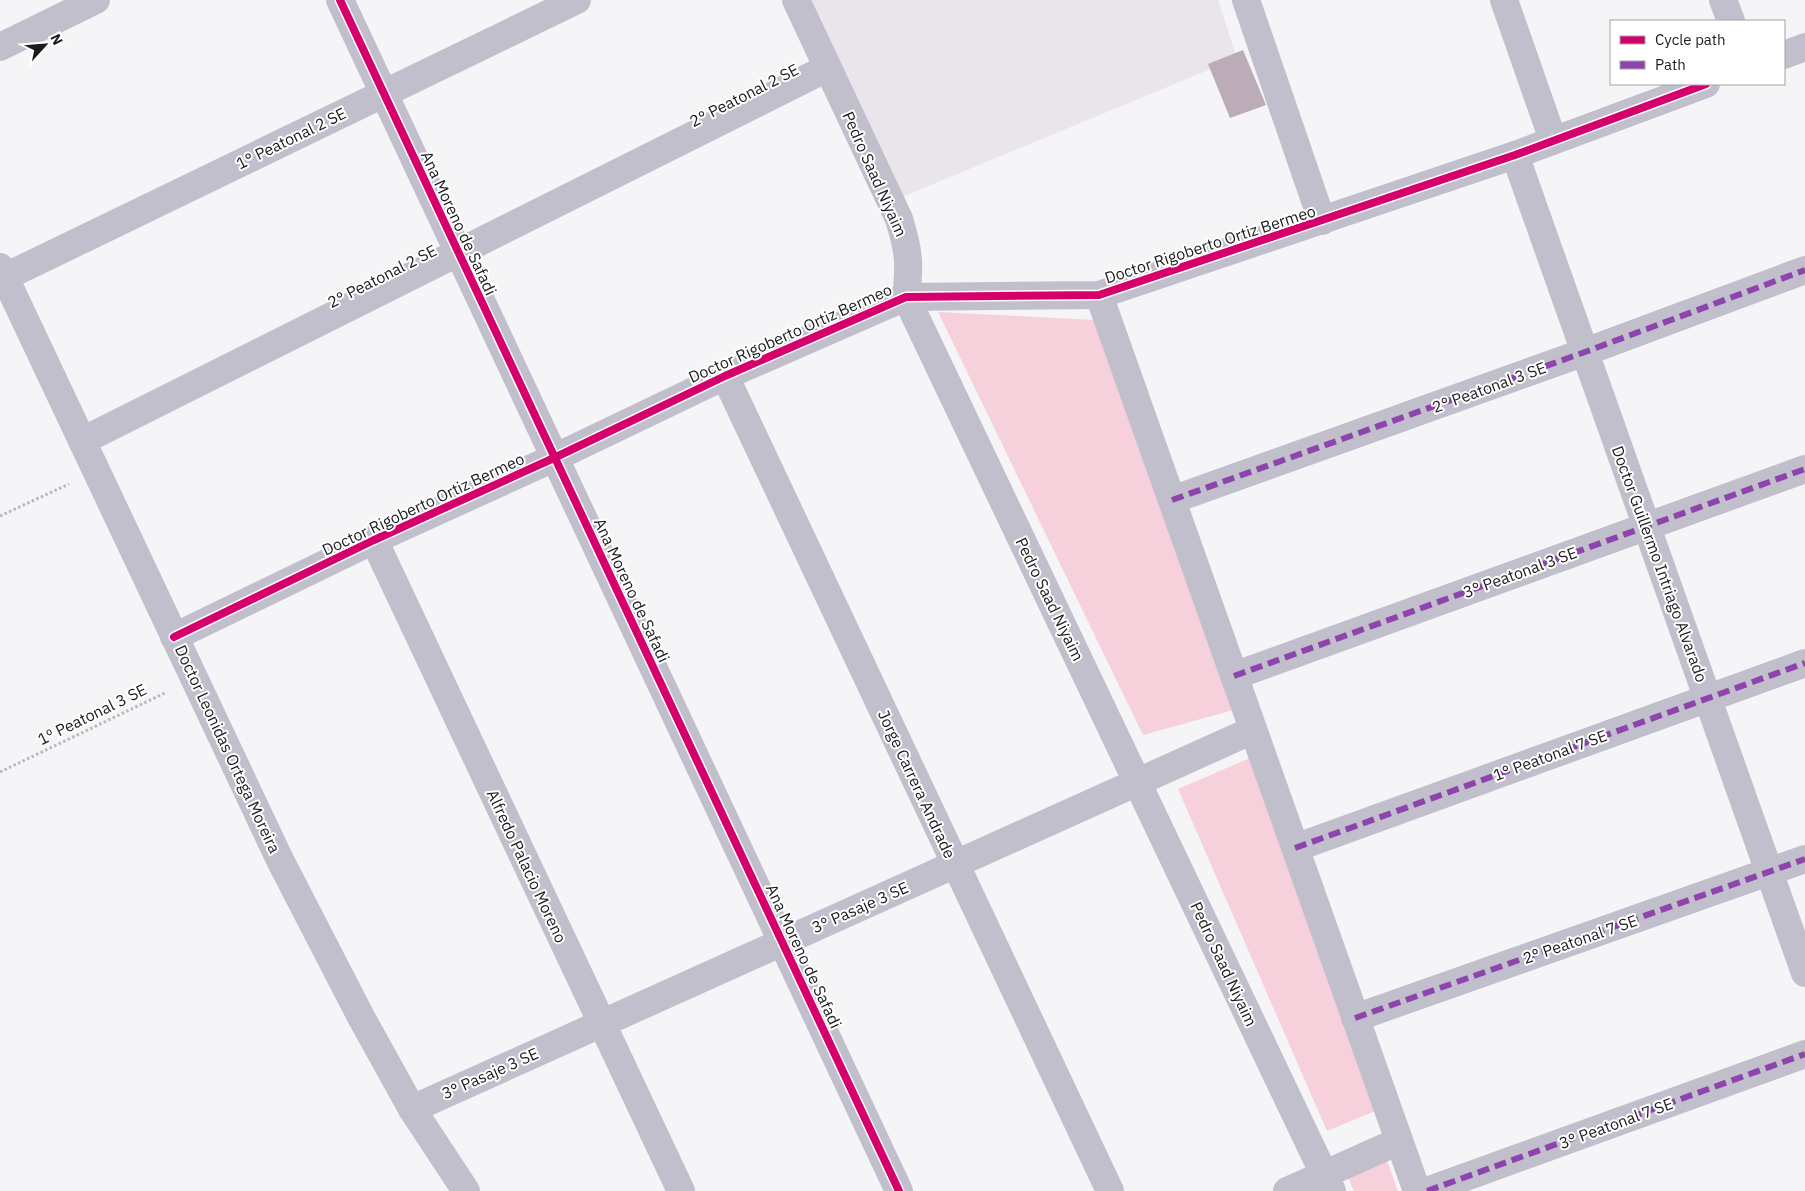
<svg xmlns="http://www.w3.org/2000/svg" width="1805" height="1191" font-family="'IBM Plex Sans',sans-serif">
	<rect width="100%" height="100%" fill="#f5f4f6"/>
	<path fill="#e9e5eb" d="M 811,0 L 1218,0 L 1237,58 L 902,197 Z"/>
	<g fill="#f6d1dc">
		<path d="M 938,312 L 1095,320 L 1237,709 L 1143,735 Z"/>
		<path d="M 1250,758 L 1375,1111 L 1327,1131 L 1178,789 Z"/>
		<path d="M 1386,1158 L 1398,1191 L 1354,1191 L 1346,1173 Z"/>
	</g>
	<path fill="#bcacb8" d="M 1243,50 L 1266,105 L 1230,118 L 1208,64 Z"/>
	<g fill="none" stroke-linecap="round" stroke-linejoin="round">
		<g stroke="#b9b8bf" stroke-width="3" stroke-dasharray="2.5 2.5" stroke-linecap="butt">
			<path d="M 0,516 L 69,484"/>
			<path d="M 0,772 L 167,692"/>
		</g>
		<g stroke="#c1bfcb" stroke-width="28">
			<path d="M 340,0 L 899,1191"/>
			<path d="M 796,0 L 899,219 C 909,251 910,264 906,297 L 1332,1191"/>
			<path d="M 1246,0 L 1322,221"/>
			<path d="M 1504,0 L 1553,140"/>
			<path d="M 1723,0 L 1731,21"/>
			<path d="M 0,47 L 96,0"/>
			<path d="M 1784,55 L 1805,47"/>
			<path d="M 1515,155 L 1805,973"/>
			<path d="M 5,277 L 577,0"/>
			<path d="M 1099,295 L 1417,1191"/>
			<path d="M 725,376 L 1110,1191"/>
			<path d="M 82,441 L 827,68"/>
			<path d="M 1172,500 L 1585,352 L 1805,270"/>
			<path d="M 374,540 L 681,1191"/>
			<path d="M 174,637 L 374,540 L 554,458 L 725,376 L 906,297 L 1099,295 L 1515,155 L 1706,84"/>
			<path d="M 1234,676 L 1805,469"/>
			<path d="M 1295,848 L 1805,663"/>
			<path d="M 1355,1018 L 1805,859"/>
			<path d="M 412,1109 L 1253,730"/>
			<path d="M 1287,1191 L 1399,1141"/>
			<path d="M 1427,1191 L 1805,1054"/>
		</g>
		<path stroke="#c1bfcb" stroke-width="28" d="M 0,267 L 280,860 L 361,1017 L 412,1109 L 466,1191"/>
		<g stroke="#8e44ad" stroke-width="6" stroke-dasharray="12 6" stroke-linecap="butt">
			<path d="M 1172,500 L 1585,352 L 1805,270"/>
			<path d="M 1234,676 L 1805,469"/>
			<path d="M 1295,848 L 1805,663"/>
			<path d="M 1355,1018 L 1805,859"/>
			<path d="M 1427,1191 L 1805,1054"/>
		</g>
		<defs>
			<g id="cycleway">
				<path d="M 340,0 L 899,1191"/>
				<path d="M 174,637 L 374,540 L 554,458 L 725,376 L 906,297 L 1099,295 L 1515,155 L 1706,84"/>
			</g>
		</defs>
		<use href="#cycleway" stroke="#fff" stroke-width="11"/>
		<use href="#cycleway" stroke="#d6006c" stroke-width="8"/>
	</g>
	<g text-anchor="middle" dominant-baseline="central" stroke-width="4" stroke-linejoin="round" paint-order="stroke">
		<g font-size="16" fill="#1b1a1c" stroke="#fff">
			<text transform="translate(744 95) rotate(-27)">2° Peatonal 2 SE</text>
			<text transform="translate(291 138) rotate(-26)">1° Peatonal 2 SE</text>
			<text transform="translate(875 174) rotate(66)">Pedro Saad Niyaim</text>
			<text transform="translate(459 223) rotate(65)">Ana Moreno de Safadi</text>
			<text transform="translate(1210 244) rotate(-18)">Doctor Rigoberto Ortiz Bermeo</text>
			<text transform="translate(382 276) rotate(-27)">2° Peatonal 2 SE</text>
			<text transform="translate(790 333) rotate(-24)">Doctor Rigoberto Ortiz Bermeo</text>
			<text transform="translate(1489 387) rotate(-20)">2° Peatonal 3 SE</text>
			<text transform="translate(423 504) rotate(-25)">Doctor Rigoberto Ortiz Bermeo</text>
			<text transform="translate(1660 564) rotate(70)">Doctor Guillermo Intriago Alvarado</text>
			<text transform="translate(1520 572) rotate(-20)">3° Peatonal 3 SE</text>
			<text transform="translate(632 590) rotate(65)">Ana Moreno de Safadi</text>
			<text transform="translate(1050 599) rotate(64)">Pedro Saad Niyaim</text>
			<text transform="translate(92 714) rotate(-26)">1º Peatonal 3 SE</text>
			<text transform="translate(228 749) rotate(65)">Doctor Leonidas Ortega Moreira</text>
			<text transform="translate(1550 755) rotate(-20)">1° Peatonal 7 SE</text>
			<text transform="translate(917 784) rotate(65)">Jorge Carrera Andrade</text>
			<text transform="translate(527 866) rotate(65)">Alfredo Palacio Moreno</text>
			<text transform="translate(860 907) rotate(-24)">3° Pasaje 3 SE</text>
			<text transform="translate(1580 939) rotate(-19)">2° Peatonal 7 SE</text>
			<text transform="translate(804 956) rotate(65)">Ana Moreno de Safadi</text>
			<text transform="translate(1224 964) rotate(65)">Pedro Saad Niyaim</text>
			<text transform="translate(490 1073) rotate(-24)">3° Pasaje 3 SE</text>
			<text transform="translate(1616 1123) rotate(-20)">3° Peatonal 7 SE</text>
		</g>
	</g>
	<rect x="1610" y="20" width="175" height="65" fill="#ffffff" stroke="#a4a3a4"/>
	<rect x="1620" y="36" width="25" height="8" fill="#d6006c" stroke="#a4a3a4"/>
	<text x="1655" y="45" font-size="15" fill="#1b1a1c">Cycle path</text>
	<rect x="1620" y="61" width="25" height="8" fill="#8e44ad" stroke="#a4a3a4"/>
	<text x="1655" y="70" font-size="15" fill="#1b1a1c">Path</text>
	<g transform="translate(45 45) rotate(64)" stroke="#ffffff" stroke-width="4" paint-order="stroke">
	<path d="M0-4L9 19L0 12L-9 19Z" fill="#1b1a1c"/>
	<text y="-8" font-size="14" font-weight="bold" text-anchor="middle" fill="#1b1a1c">N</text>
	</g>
</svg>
